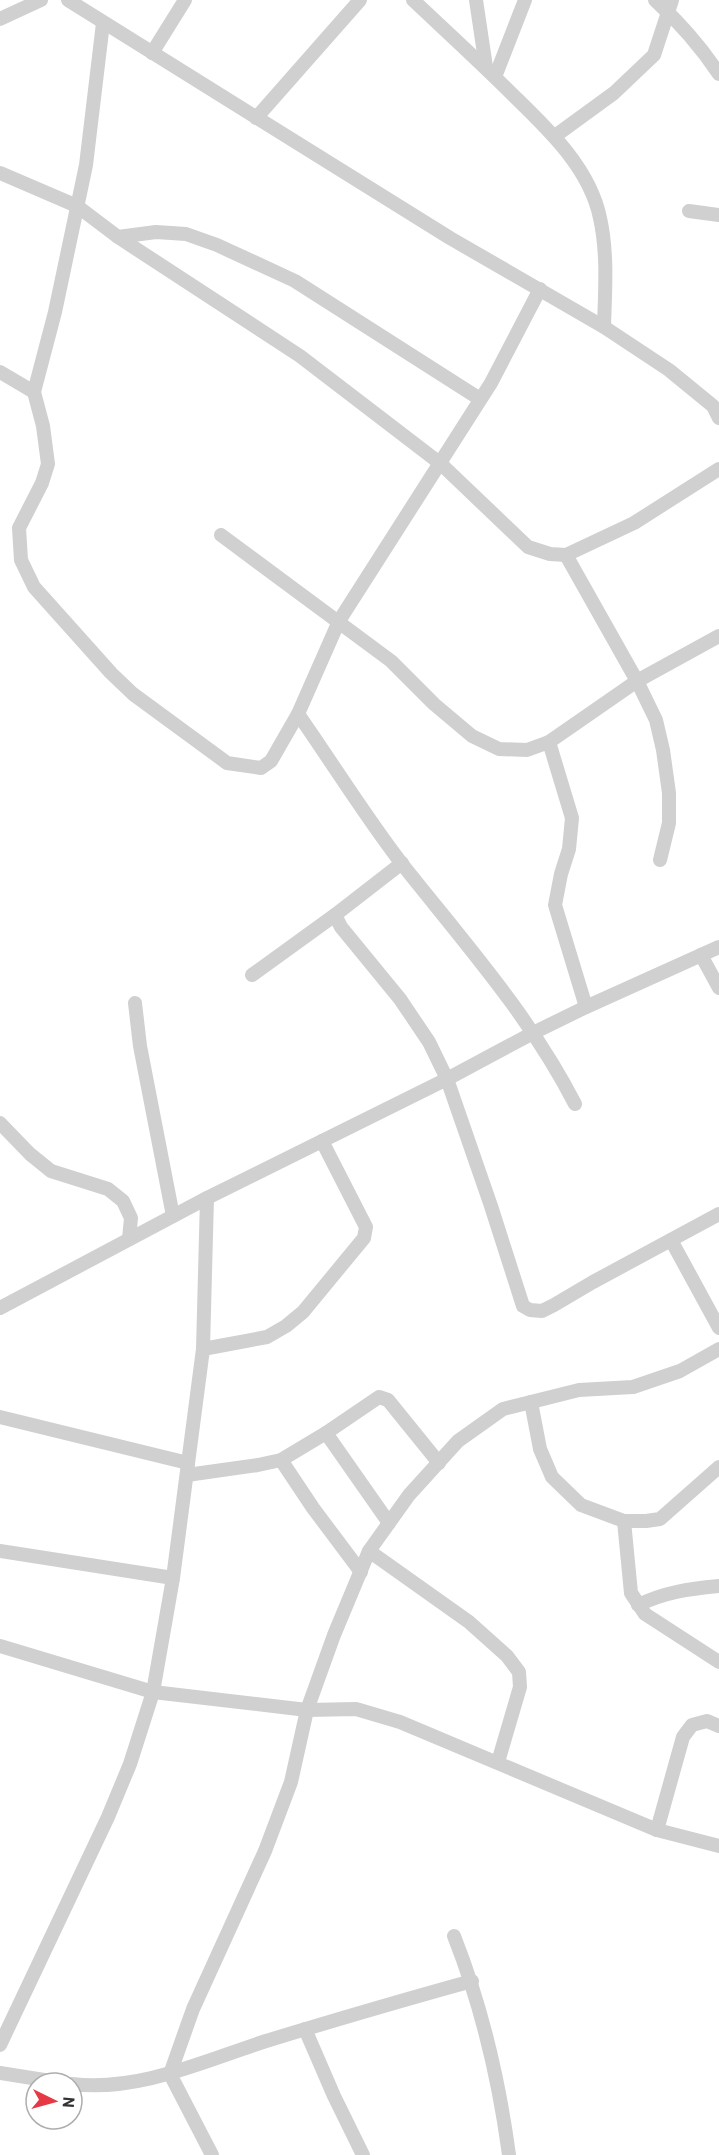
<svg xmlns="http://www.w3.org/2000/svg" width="719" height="2155" font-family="Barlow,sans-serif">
	<rect width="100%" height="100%" fill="#fff"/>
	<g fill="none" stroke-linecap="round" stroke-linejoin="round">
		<g stroke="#d0d0d0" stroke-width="14">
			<path d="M 68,0 L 450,238 L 604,327 L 669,370 L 713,406 L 719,418"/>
			<path d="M 413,0 C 447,32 482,64 515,97 C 550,131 590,169 600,218 C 608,254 605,291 604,327"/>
			<path d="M 476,0 L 486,67"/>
			<path d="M 655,0 C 679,22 701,47 719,74"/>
			<path d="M 0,19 L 41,0"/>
			<path d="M 103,23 L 86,165 L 55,312 L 34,392 L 43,426 L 48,464 L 42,483 L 19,528 L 21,560 L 34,587 L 111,673 L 133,694 L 227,763 L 261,768 L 271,761 L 298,714 L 339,621 L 491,383 L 540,289"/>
			<path d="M 152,53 L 185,0"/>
			<path d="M 495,77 L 525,0"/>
			<path d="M 256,118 L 360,0"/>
			<path d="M 555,136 L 614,93 L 654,55 L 672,0"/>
			<path d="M 0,173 L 77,206 L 118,237 L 300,356 L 441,464 L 528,547 L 550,554 L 566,555 L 634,523 L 719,469"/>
			<path d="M 689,211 L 719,215"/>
			<path d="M 118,237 L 156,232 L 186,234 L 217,245 L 295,281 L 480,399"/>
			<path d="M 0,372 L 34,392"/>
			<path d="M 221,535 L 391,661 L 434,704 L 472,736 L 499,749 L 527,750 L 549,742 L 637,681 L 719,636"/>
			<path d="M 566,555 L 637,681 L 656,720 L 663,750 L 669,793 L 669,823 L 660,860"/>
			<path d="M 298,714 C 333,764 365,816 402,864 C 463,941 530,1016 575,1104"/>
			<path d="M 549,742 L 572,818 L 569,849 L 561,874 L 555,905 L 586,1007"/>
			<path d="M 402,863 L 335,915 L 341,927 L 400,999 L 429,1042 L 447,1079 L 491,1206 L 523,1306 L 530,1310 L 542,1311 L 554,1305 L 593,1282 L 719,1214"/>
			<path d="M 701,955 L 719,988"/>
			<path d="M 252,975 L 335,915"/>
			<path d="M 135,1003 L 140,1046 L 173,1216"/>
			<path d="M 0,1123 L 30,1154 L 51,1171 L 108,1189 L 123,1201 L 131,1218 L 129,1239"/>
			<path d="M 671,1240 L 719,1328"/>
			<path d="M 0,1308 L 207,1198 L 447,1079 L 533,1033 L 586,1007 L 719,947"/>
			<path d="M 203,1349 L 267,1337 L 286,1326 L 303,1312 L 364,1238 L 366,1227 L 322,1141"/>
			<path d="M 531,1402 L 540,1449 L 552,1477 L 581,1505 L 624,1521 L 646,1521 L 660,1519 L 719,1467"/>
			<path d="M 0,1417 L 188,1463"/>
			<path d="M 326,1433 L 389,1523"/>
			<path d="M 281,1460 L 313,1508 L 361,1572"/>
			<path d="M 187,1475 L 258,1465 L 281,1460 L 326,1433 L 379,1397 L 388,1400 L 439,1463"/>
			<path d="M 624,1521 L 631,1593 L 645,1614 L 719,1662"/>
			<path d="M 0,1551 L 173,1578"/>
			<path d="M 369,1551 L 469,1622 L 507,1656 L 519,1672 L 520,1687 L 498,1762"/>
			<path d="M 638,1605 C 666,1592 688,1589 719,1586"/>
			<path d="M 0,1646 L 153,1692 L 307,1710 L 356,1709 L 400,1722 L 657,1830 L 719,1846"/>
			<path d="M 657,1830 L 683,1737 L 692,1725 L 707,1721 L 719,1726"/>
			<path d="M 454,1936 C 482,2007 499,2080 509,2155"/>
			<path d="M 305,2029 L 334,2096 L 363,2155"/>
			<path d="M 0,2045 L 108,1817 L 130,1764 L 153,1692 L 173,1578 L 203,1349 L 207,1198"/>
			<path d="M 0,2073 L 63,2083"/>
			<path d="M 72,2084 C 139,2092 204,2061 266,2041 C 335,2020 403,2000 472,1981"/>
			<path d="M 212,2155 L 170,2074 L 193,2009 L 265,1851 L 291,1782 L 307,1710 L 334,1635 L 369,1551 L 409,1495 L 458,1441 L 503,1409 L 579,1390 L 633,1387 L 680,1371 L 719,1349"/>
		</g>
	</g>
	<g transform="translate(54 2101) rotate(95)"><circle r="28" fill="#ffffff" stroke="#adadad" stroke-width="1.5"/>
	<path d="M0-4.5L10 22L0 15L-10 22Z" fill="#e63946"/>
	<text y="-9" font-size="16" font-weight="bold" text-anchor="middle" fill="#333333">N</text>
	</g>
</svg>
